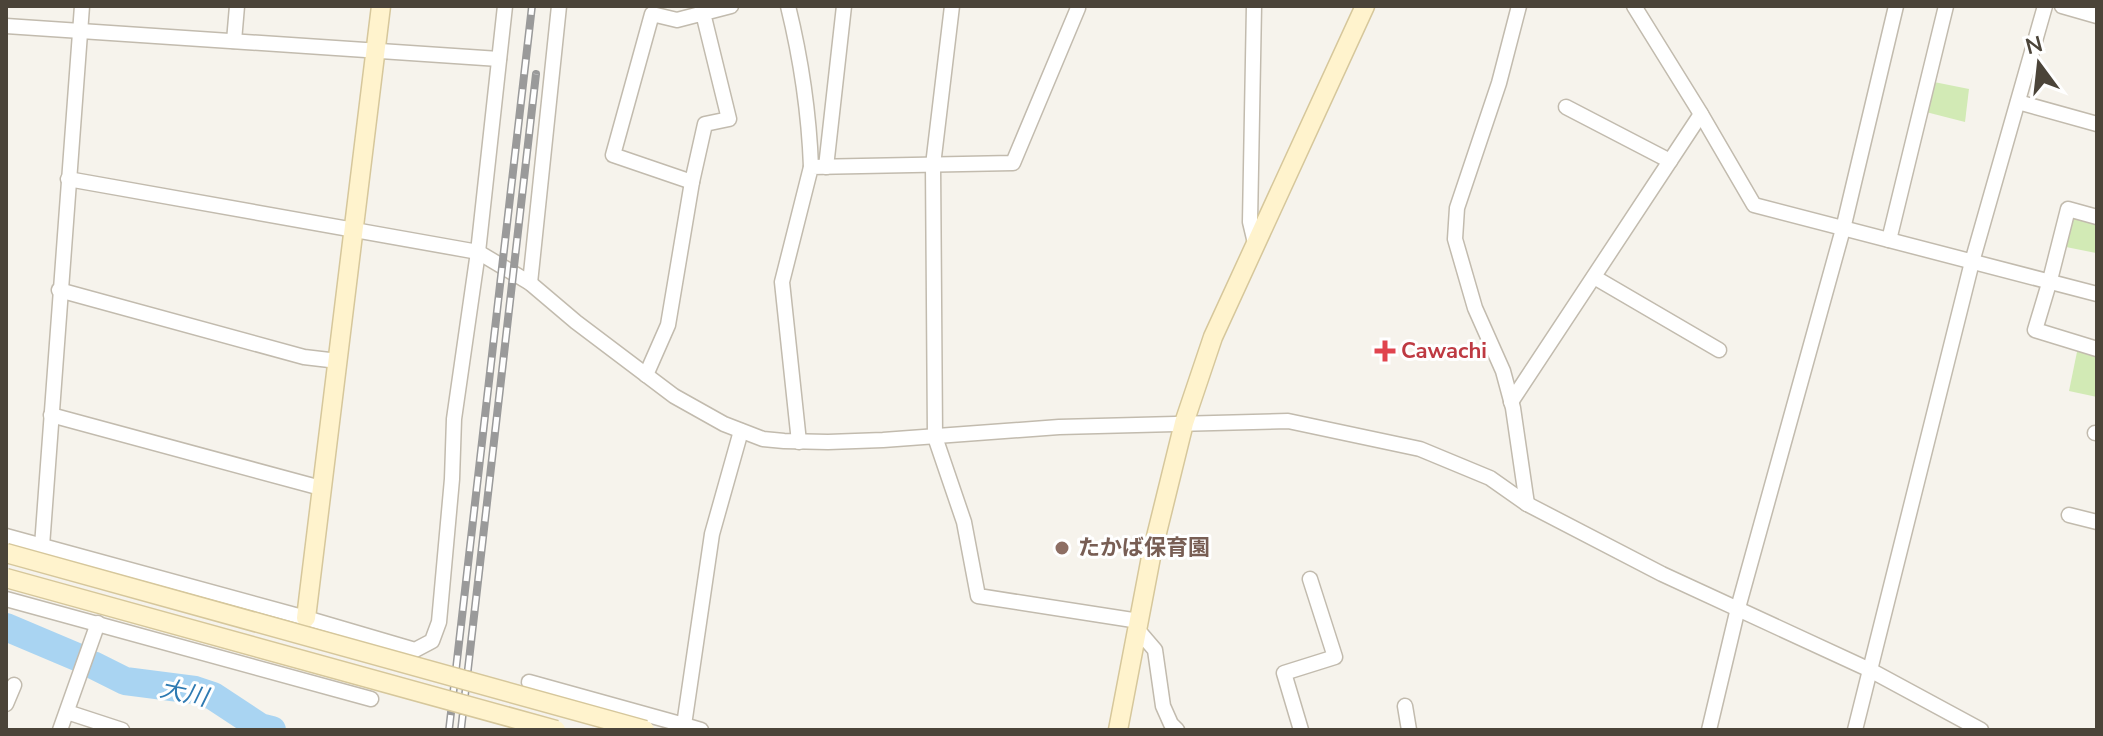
<svg xmlns="http://www.w3.org/2000/svg" width="2103" height="736" font-family="'Nunito Sans','Noto Sans JP',sans-serif">
	<rect width="100%" height="100%" fill="#f6f3ec"/>
	<g fill="#d2eab5">
		<path d="M 1929,81 L 1969,89 L 1965,122 L 1922,111 Z"/>
		<path d="M 2069,211 L 2097,219 L 2096,253 L 2061,246 Z"/>
		<path d="M 2078,347 L 2097,352 L 2097,397 L 2069,391 Z"/>
	</g>
	<path fill="#a9d4f2" d="M 200,690 L 211,692 L 260,724 L 282,730 L 264,730 L 257,728 L 209,698 L 199,695 Z"/>
	<g fill="none" stroke-linecap="round" stroke-linejoin="round">
		<g stroke="#a9d4f2" stroke-width="28">
			<path d="M 6,627 L 77,657"/>
			<path d="M 93,665 L 125,681 L 195,690 L 213,696 L 260,727 L 272,730"/>
		</g>
		<defs>
			<g id="street">
				<path d="M 788,6 C 801,59 809,113 811,167"/>
				<path d="M 952,6 L 933,165 L 935,437 L 964,522 L 978,596 L 1139,621"/>
				<path d="M 1254,6 L 1250,222 L 1255,243"/>
				<path d="M 1519,6 L 1499,83 L 1457,208 L 1455,239 L 1475,308 L 1503,371 L 1513,408 L 1527,504"/>
				<path d="M 1634,6 L 1701,114 L 1754,205 L 2097,294"/>
				<path d="M 2062,6 L 2097,16"/>
				<path d="M 703,13 L 729,119 L 705,124 L 692,182 L 613,155 L 652,14 L 677,20 L 731,6"/>
				<path d="M 6,26 L 499,59"/>
				<path d="M 234,41 L 237,6"/>
				<path d="M 2018,102 L 2097,124"/>
				<path d="M 1566,107 L 1670,161"/>
				<path d="M 826,167 L 844,6"/>
				<path d="M 68,179 L 478,252 L 530,283 L 576,322 L 674,396 L 724,424 L 763,439 L 784,441 L 828,442 L 883,440 L 1059,427 L 1288,421 L 1420,449 L 1490,478 L 1527,504 L 1662,574 L 1870,670 L 1981,730"/>
				<path d="M 2097,217 L 2068,209 L 2050,280 L 2035,330 L 2097,349"/>
				<path d="M 1889,240 L 1946,6"/>
				<path d="M 1594,277 L 1719,350"/>
				<path d="M 530,283 L 559,6"/>
				<path d="M 59,290 L 304,357 L 338,361"/>
				<path d="M 646,375 L 668,325 L 692,182"/>
				<path d="M 1511,402 L 1701,114"/>
				<path d="M 51,415 L 321,488"/>
				<path d="M 2095,433 L 2097,433"/>
				<path d="M 799,442 L 782,282 L 811,167 L 1013,163 L 1078,8"/>
				<path d="M 2069,515 L 2097,522"/>
				<path d="M 6,536 L 306,618 L 415,650 L 432,641 L 439,622 L 452,479 L 454,419 L 478,252 L 505,6"/>
				<path d="M 42,546 L 82,6"/>
				<path d="M 6,599 L 371,699"/>
				<path d="M 1137,629 L 1155,650 L 1163,706 L 1171,724 L 1177,730"/>
				<path d="M 529,682 L 684,725"/>
				<path d="M 6,704 L 14,685"/>
				<path d="M 1405,706 L 1409,730"/>
				<path d="M 67,712 L 122,730"/>
				<path d="M 60,730 L 98,623"/>
				<path d="M 701,730 L 684,725 L 712,534 L 741,431"/>
				<path d="M 1301,730 L 1284,673 L 1335,657 L 1310,579"/>
				<path d="M 1709,730 L 1738,608 L 1843,229 L 1896,6"/>
				<path d="M 1855,730 L 1972,262 L 2045,6"/>
			</g>
			<g id="secondary">
				<path d="M 306,618 L 381,6"/>
				<path d="M 1118,730 L 1151,557 L 1184,423 L 1213,337 L 1365,6"/>
			</g>
		</defs>
		<use href="#street" stroke="#c2bbae" stroke-width="17"/>
		<use href="#secondary" stroke="#d6c79b" stroke-width="21"/>
		<use href="#street" stroke="#fff" stroke-width="14"/>
		<use href="#secondary" stroke="#fff3cd" stroke-width="18"/>
		<defs>
			<g id="rail">
				<path d="M 449,730 L 532,6"/>
				<path d="M 461,730 L 536,74"/>
			</g>
		</defs>
		<use href="#rail" stroke="#9a9a9a" stroke-width="8"/>
		<use href="#rail" stroke="#fff" stroke-width="5" stroke-dasharray="15" stroke-linecap="butt"/>
		<defs>
			<g id="secondary-bridge">
				<path d="M 6,553 L 645,730"/>
				<path d="M 6,578 L 556,730"/>
			</g>
		</defs>
		<use href="#secondary-bridge" stroke="#d6c79b" stroke-width="21" stroke-linecap="butt"/>
		<use href="#secondary-bridge" stroke="#fff3cd" stroke-width="18"/>
	</g>
	<path fill="#e0444e" stroke="#fff" stroke-width="3" d="M1381 339h8v8h8v8h-8v8h-8v-8h-8v-8h8z"/>
	<circle fill="#8d6e63" stroke="#fff" stroke-width="3" cx="1062" cy="548" r="8"/>
	<g text-anchor="middle" dominant-baseline="central" stroke-width="6" stroke-linejoin="round" paint-order="stroke">
		<g font-size="22" font-weight="bold" fill="#be3a42" stroke="#fff" text-anchor="start">
			<text x="1401" y="351">Cawachi</text>
		</g>
		<g font-size="22" font-weight="bold" fill="#785e54" stroke="#fff" text-anchor="start">
			<text x="1078" y="548">たかば保育園</text>
		</g>
		<g font-size="24" font-style="italic" fill="#2e7ab2" stroke="#fff">
			<text transform="translate(184 693) rotate(12)">大川</text>
		</g>
	</g>
	<rect width="2103" height="736" fill="none" stroke="#4b4439" stroke-width="16"/>
	<g transform="translate(2039 64) rotate(345)" stroke="#ffffff" stroke-width="6" paint-order="stroke">
	<path d="M0-6L14 30L0 20L-14 30Z" fill="#4b4439"/>
	<text y="-12" font-size="22" font-weight="bold" text-anchor="middle" fill="#4b4439">N</text>
	</g>
</svg>
